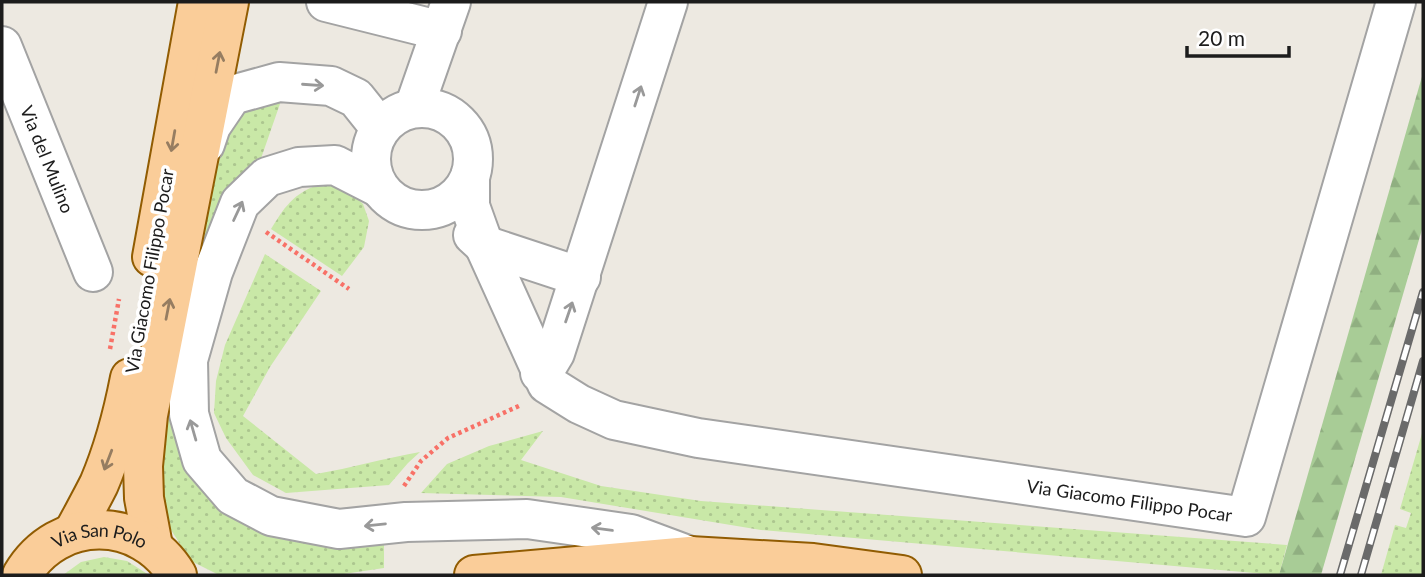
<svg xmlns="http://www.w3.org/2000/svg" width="1425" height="577" font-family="Lato,sans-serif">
	<defs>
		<pattern id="grass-dots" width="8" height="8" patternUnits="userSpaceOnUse" patternTransform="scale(1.75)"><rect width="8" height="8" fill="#c9e8a7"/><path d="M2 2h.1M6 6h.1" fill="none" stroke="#acc68f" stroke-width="1.8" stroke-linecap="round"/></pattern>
		<pattern id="forest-firs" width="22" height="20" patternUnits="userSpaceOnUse" patternTransform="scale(1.75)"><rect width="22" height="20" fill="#a8cc96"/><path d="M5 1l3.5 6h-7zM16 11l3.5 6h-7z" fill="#90af81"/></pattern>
	</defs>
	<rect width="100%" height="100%" fill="#ede9e1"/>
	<g fill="url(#grass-dots)">
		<path d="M 252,99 L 281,101 L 258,167 L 201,259 L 206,492 L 384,534 L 384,568 L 337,575 L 219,575 L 191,561 L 162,516 L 155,488 L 197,211 L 232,121 Z"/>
		<path d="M 324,183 L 347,189 L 363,204 L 369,221 L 364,247 L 342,276 L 271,229 C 287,203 295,192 324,183 Z"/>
		<path d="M 265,254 L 321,291 L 270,367 L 243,416 L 316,474 C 351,468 385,458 420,452 L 408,463 L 389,485 L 286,493 L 253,475 L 226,438 L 214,413 L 216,381 L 225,345 Z"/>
		<path d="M 1423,430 L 1423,575 L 1381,575 L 1395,525 L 1406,528 L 1411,513 L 1400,509 Z"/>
		<path d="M 543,431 L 521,460 L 601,486 L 701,501 L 1287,545 L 1279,575 L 761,530 L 561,497 L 421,493 L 447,464 L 489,446 Z"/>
		<path d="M 104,557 L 127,561 L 149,575 L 63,575 L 81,562 Z"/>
	</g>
	<path fill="url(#forest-firs)" d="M 1423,73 L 1423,226 L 1321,575 L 1279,575 Z"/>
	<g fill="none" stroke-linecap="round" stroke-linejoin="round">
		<defs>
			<g id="minor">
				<path d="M 326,2 L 442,31"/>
				<path id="s1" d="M 2,46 L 93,272"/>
				<circle cx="422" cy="159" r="51"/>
				<path d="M 414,108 L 451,2"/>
				<path d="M 205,144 L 211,126 L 232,95 L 279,82 L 331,86 L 356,98 L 380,128"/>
				<path id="s2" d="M 470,177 L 470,206 L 484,245 L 547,384 L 579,404 L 614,420 L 698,438 L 1246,517 L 1396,2"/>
				<path d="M 378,187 L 335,165 L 299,167 L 267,177 L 240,203 L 213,272 L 188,360 L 189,414 L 202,460 L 233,496 L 271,516 L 339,529 L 406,522 L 527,519 L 631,534 L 690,556 L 690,564"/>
				<path d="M 473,235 L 484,245 L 581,277"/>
				<path d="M 540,373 L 546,368 L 555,353 L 668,2"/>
			</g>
			<g id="major">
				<path d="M 152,257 L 198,2"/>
				<path d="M 73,533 C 82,516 91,500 99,484 C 114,449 123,414 130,378"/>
				<path d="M 153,546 L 144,498 L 143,466 L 148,415 L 229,2"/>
				<path id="s3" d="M 22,575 C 58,514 141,515 177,575"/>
				<path d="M 474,575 L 690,556 L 813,563 L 902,575"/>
			</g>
		</defs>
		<use href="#minor" stroke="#a3a3a3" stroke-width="42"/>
		<use href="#major" stroke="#915c02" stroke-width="42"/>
		<g stroke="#f87167" stroke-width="4.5" stroke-dasharray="3.5 3.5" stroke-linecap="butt">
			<path d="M 266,232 L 349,289"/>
			<path d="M 110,349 L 119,299"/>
			<path d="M 404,486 L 421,461 L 448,438 L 521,405"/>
		</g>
		<use href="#minor" stroke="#fff" stroke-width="38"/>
		<use href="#major" stroke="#facd99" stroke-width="38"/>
		<defs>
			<g id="rail">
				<path d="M 1340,575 L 1423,292"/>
				<path d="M 1361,575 L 1423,361"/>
			</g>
		</defs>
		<use href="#rail" stroke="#6a6a6a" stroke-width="8"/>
		<use href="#rail" stroke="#fff" stroke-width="5" stroke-dasharray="16" stroke-linecap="butt"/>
	</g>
	<defs><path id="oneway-shaft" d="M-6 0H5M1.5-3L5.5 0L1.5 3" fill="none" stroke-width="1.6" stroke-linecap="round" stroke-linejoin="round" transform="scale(1.75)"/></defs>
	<g stroke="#967d61">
		<use href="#oneway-shaft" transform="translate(218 62) rotate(-79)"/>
		<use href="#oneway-shaft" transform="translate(173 141) rotate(100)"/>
		<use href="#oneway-shaft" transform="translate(168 309) rotate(-79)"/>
		<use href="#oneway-shaft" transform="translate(108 460) rotate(111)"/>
	</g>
	<g stroke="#999">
		<use href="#oneway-shaft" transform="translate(313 85) rotate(4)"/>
		<use href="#oneway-shaft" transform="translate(638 96) rotate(-72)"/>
		<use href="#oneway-shaft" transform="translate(238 211) rotate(-65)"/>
		<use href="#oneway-shaft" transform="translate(569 312) rotate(-71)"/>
		<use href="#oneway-shaft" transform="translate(193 430) rotate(-106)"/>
		<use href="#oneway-shaft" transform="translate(375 525) rotate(174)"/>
		<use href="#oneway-shaft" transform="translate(602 529) rotate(-172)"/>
	</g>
	<g text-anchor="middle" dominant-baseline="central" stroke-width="7" stroke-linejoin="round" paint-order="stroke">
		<g font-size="18" fill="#1c1c1c" stroke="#fff">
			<text stroke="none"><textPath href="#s1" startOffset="122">Via del Mulino</textPath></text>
			<text transform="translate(149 271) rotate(-80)">Via Giacomo Filippo Pocar</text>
			<text stroke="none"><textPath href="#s2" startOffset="821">Via Giacomo Filippo Pocar</textPath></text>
			<text stroke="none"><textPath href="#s3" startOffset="94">Via San Polo</textPath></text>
		</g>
	</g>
	<rect width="1425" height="577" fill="none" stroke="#1c1c1c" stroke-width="7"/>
	<path d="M1187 46v10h102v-10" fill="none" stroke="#1c1c1c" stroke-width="3.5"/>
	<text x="1198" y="46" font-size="21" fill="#1c1c1c" stroke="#ffffff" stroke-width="5" paint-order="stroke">20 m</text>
</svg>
